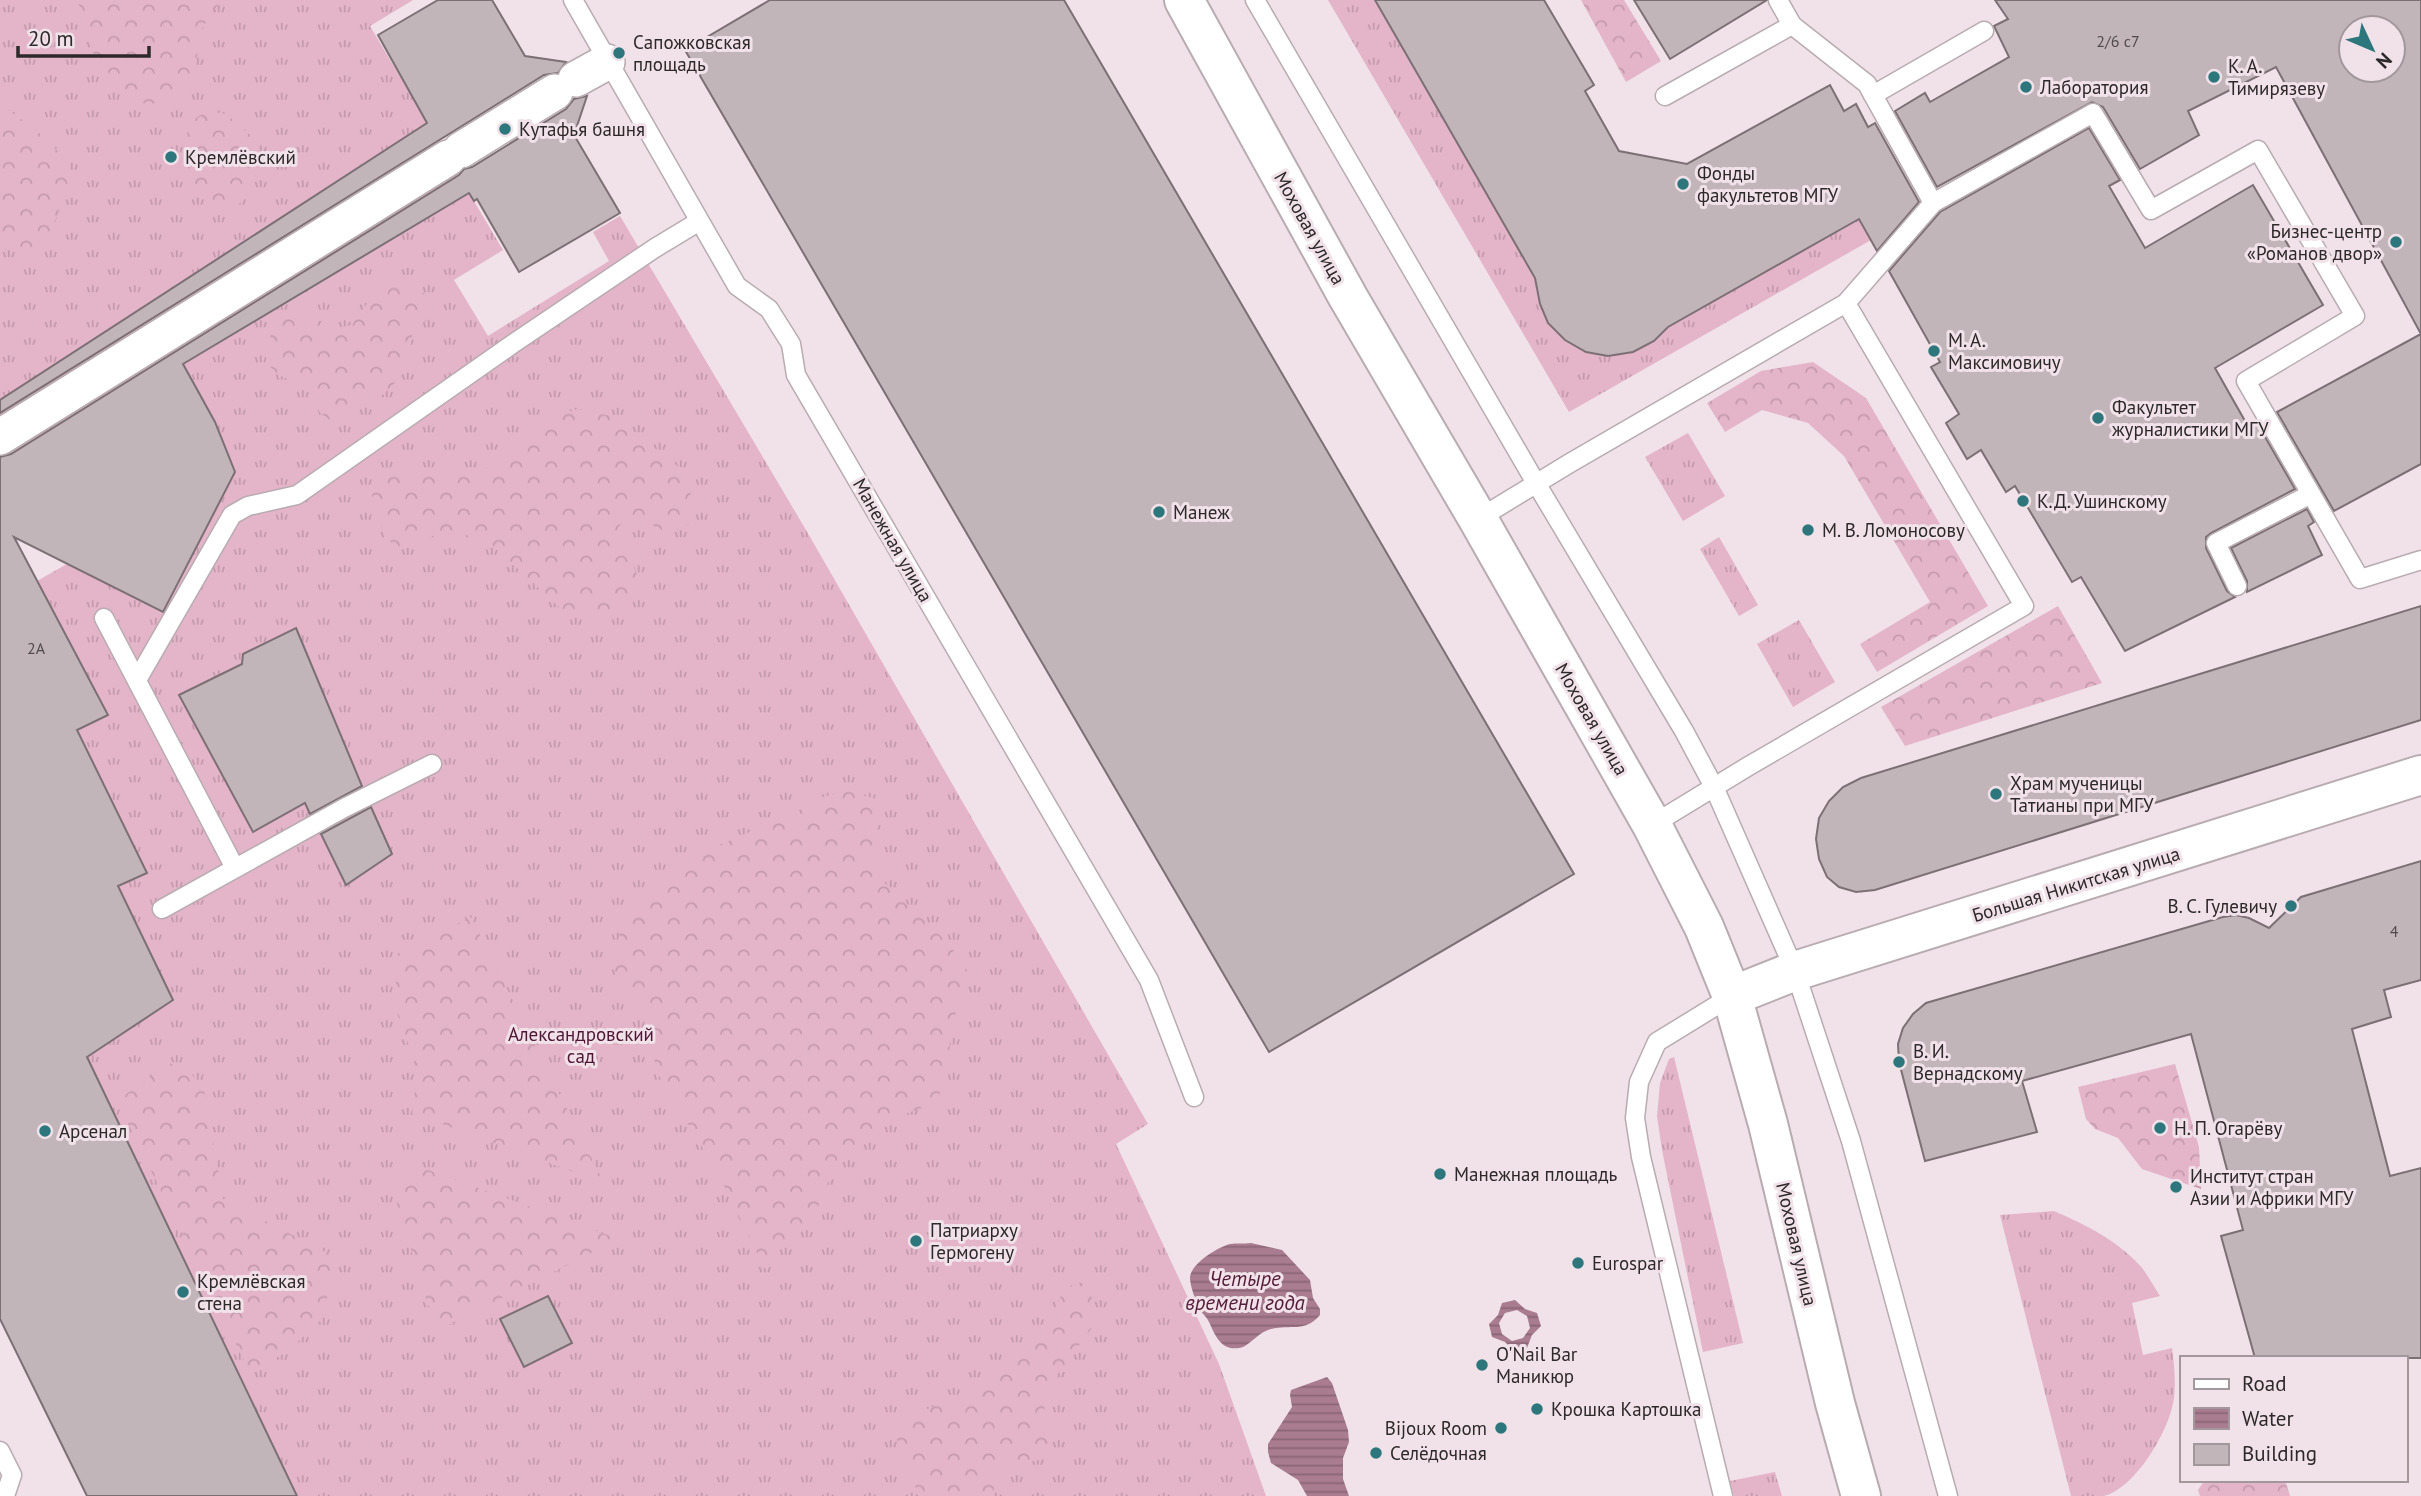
<svg xmlns="http://www.w3.org/2000/svg" width="2421" height="1496" font-family="'PT Sans',sans-serif">
	<defs>
		<pattern id="grass-tufts" width="24" height="20" patternUnits="userSpaceOnUse" patternTransform="scale(1.75)"><rect width="24" height="20" fill="#e4b4c8"/><path d="M3 7l-1-3M5 7V3M7 7l1-3M15 17l-1-3M17 17v-4M19 17l1-3" fill="none" stroke="#c49bac"/></pattern>
		<pattern id="forest-crowns" width="20" height="18" patternUnits="userSpaceOnUse" patternTransform="scale(1.75)"><rect width="20" height="18" fill="#e4b4c8"/><path d="M2 6a3 3 0 1 1 6 0M12 15a3 3 0 1 1 6 0" fill="none" stroke="#c49bac"/></pattern>
		<pattern id="water-rules" width="6" height="5" patternUnits="userSpaceOnUse" patternTransform="scale(1.75)"><rect width="6" height="5" fill="#a97c8f"/><path d="M0 2.5h6" fill="none" stroke="#8a6675"/></pattern>
	</defs>
	<rect width="100%" height="100%" fill="#f0e2e8"/>
	<g fill="url(#grass-tufts)">
		<path d="M 0,0 L 413,0 L 370,26 L 503,250 L 454,280 L 488,336 L 609,261 L 593,232 L 620,216 L 806,530 L 1148,1124 L 1116,1144 L 1219,1364 L 1266,1496 L 297,1496 L 0,875 L 0,768 L 108,715 L 37,581 L 67,564 L 16,465 L 0,474 Z"/>
		<path d="M 1328,0 L 1375,0 L 1538,262 L 1536,280 L 1540,304 L 1548,323 L 1565,340 L 1586,352 L 1654,341 L 1670,326 L 1859,219 L 1871,240 L 1569,412 Z"/>
		<path d="M 1688,433 L 1725,496 L 1683,521 L 1645,457 Z"/>
		<path d="M 1719,537 L 1758,605 L 1739,616 L 1700,549 Z"/>
		<path d="M 1799,620 L 1835,682 L 1793,707 L 1757,644 Z"/>
		<path d="M 1674,1057 L 1743,1343 L 1703,1352 L 1662,1150 L 1657,1116 L 1660,1083 L 1669,1059 Z"/>
		<path d="M 2054,1211 C 2086,1225 2119,1241 2142,1268 C 2149,1277 2154,1287 2160,1296 L 2132,1303 L 2143,1355 L 2172,1348 C 2174,1364 2176,1381 2174,1397 C 2171,1428 2136,1488 2104,1496 C 2094,1496 2081,1496 2071,1496 L 2000,1215 Z"/>
		<path d="M 1775,1472 L 1782,1496 L 1734,1496 L 1730,1481 Z"/>
	</g>
	<g fill="url(#forest-crowns)">
		<path d="M 75,0 L 221,0 L 202,28 L 195,67 L 169,97 L 150,105 L 132,100 L 94,56 L 86,15 Z"/>
		<path d="M 1581,0 L 1624,0 L 1661,61 L 1626,82 Z"/>
		<path d="M 0,104 L 37,131 L 65,158 L 72,176 L 44,250 L 0,244 Z"/>
		<path d="M 207,111 L 226,114 L 255,139 L 260,156 L 249,194 L 234,209 C 211,203 196,194 178,177 L 188,160 L 186,140 L 190,122 Z"/>
		<path d="M 394,276 L 414,284 L 430,299 L 428,319 L 413,331 C 407,368 409,372 380,397 L 361,397 L 353,415 L 336,424 L 320,413 L 312,396 L 299,383 L 280,376 L 266,363 C 267,333 276,310 311,316 C 318,317 323,324 330,327 C 336,329 345,326 352,325 L 378,288 Z"/>
		<path d="M 1813,362 L 1866,398 L 1988,606 L 1877,672 L 1860,644 L 1930,602 L 1844,456 L 1808,423 L 1762,410 L 1725,432 L 1707,403 L 1761,371 Z"/>
		<path d="M 577,409 L 616,417 L 681,469 L 695,505 L 690,524 L 670,534 L 632,515 L 618,527 L 639,580 L 634,600 L 619,614 L 601,619 L 560,608 L 499,551 L 462,533 L 442,532 L 403,549 L 386,539 L 372,502 L 373,482 L 387,469 L 502,467 L 558,416 Z"/>
		<path d="M 2058,606 L 2102,683 L 1905,746 L 1881,707 Z"/>
		<path d="M 848,791 L 876,799 L 881,830 L 877,858 L 885,883 L 949,944 L 967,970 L 965,999 L 951,1021 L 948,1078 L 935,1103 L 884,1122 L 844,1160 L 828,1182 L 817,1209 L 800,1231 L 779,1246 L 765,1269 L 717,1172 L 655,1069 L 651,1020 L 615,980 L 615,951 L 622,925 L 641,902 L 717,846 L 796,812 L 822,797 Z"/>
		<path d="M 471,917 L 604,1183 L 412,1113 L 415,1089 L 414,1060 L 395,1007 L 397,954 Z"/>
		<path d="M 169,1063 L 189,1071 L 204,1089 L 223,1199 L 325,1252 L 334,1272 L 321,1320 L 288,1351 L 250,1373 L 117,1101 Z"/>
		<path d="M 2175,1064 L 2199,1147 L 2201,1189 L 2142,1169 L 2118,1138 L 2095,1129 L 2086,1119 L 2078,1087 Z"/>
		<path d="M 406,1162 L 619,1239 L 446,1326 L 428,1305 L 394,1194 Z"/>
		<path d="M 1089,1281 L 1096,1322 L 1042,1396 L 1051,1440 L 1040,1460 L 996,1468 L 993,1496 L 919,1496 L 895,1435 L 909,1415 L 974,1393 L 1045,1329 L 1065,1287 Z"/>
		<path d="M 2205,1480 L 2285,1480 L 2290,1496 L 2200,1496 L 2198,1490 Z"/>
	</g>
	<g fill="url(#water-rules)" fill-rule="evenodd">
		<path d="M 1251,1243 L 1282,1250 L 1310,1280 L 1313,1298 L 1320,1309 L 1320,1315 C 1305,1333 1291,1324 1271,1329 C 1258,1332 1249,1347 1239,1348 C 1221,1351 1215,1335 1209,1322 C 1207,1317 1202,1314 1200,1309 C 1196,1302 1190,1286 1190,1278 C 1190,1264 1218,1247 1230,1244 C 1236,1243 1244,1244 1251,1243 Z"/>
		<path d="M 1515,1300 L 1525,1309 L 1537,1313 L 1541,1326 L 1532,1335 L 1527,1348 L 1514,1351 L 1505,1342 L 1492,1337 L 1489,1324 L 1498,1315 L 1502,1303 ZM 1517,1310 L 1527,1316 L 1530,1328 L 1523,1338 L 1512,1341 L 1502,1334 L 1499,1323 L 1505,1313 Z"/>
		<path d="M 1327,1377 L 1332,1383 L 1348,1430 L 1349,1442 L 1343,1458 L 1343,1479 L 1349,1496 L 1307,1496 L 1298,1480 L 1271,1463 L 1268,1452 L 1268,1444 L 1292,1407 L 1290,1395 L 1291,1390 Z"/>
	</g>
	<g fill="#c2b5ba" stroke="#7c7075" stroke-width="2" fill-rule="evenodd">
		<path d="M 438,0 L 492,0 L 525,56 L 566,62 L 558,73 L 544,75 L 0,413 L 0,400 L 427,123 L 378,35 Z"/>
		<path d="M 770,0 L 1064,0 L 1574,874 L 1269,1052 L 685,50 Z"/>
		<path d="M 1375,0 L 1544,0 L 1594,85 L 1585,91 L 1619,151 L 1687,164 L 1830,85 L 1844,111 L 1856,104 L 1868,127 L 1875,123 L 1919,202 L 1877,251 L 1859,219 L 1668,327 L 1654,341 L 1633,352 L 1608,356 L 1586,352 L 1565,340 L 1548,323 L 1540,304 L 1535,278 Z"/>
		<path d="M 1634,0 L 1767,0 L 1670,59 Z"/>
		<path d="M 1995,0 L 2421,0 L 2421,464 L 2334,511 L 2277,412 L 2421,334 L 2276,67 L 2188,111 L 2199,135 L 2140,169 L 2103,107 L 2092,102 L 1937,187 L 1895,111 L 1925,93 L 1930,102 L 2009,57 L 1994,26 L 2008,19 ZM 2351,28 L 2393,28 L 2393,70 L 2351,70 Z"/>
		<path d="M 587,96 L 574,135 L 620,213 L 519,272 L 477,199 L 474,201 L 469,193 L 183,364 L 215,422 L 235,472 L 163,612 L 14,537 L 108,715 L 77,730 L 147,873 L 118,886 L 173,1000 L 87,1057 L 297,1496 L 87,1496 L 0,1319 L 0,457 L 11,454 L 459,175 L 464,169 L 472,167 L 566,109 L 574,99 Z"/>
		<path d="M 2089,128 L 2120,180 L 2109,186 L 2145,248 L 2253,185 L 2323,305 L 2215,368 L 2249,428 L 2257,423 L 2295,489 L 2211,533 L 2206,537 L 2206,548 L 2227,591 L 2235,597 L 2125,651 L 2081,577 L 2072,582 L 2015,486 L 2006,492 L 1981,450 L 1967,459 L 1946,423 L 1959,414 L 1931,367 L 1940,362 L 1889,271 L 1940,212 Z"/>
		<path d="M 2307,509 L 2314,522 L 2308,526 L 2322,555 L 2247,592 L 2247,581 L 2231,548 Z"/>
		<path d="M 2421,606 L 2421,720 L 1875,890 L 1856,892 L 1839,887 L 1827,877 L 1819,859 L 1816,839 L 1819,818 L 1829,801 L 1843,787 L 1861,778 Z"/>
		<path d="M 296,628 L 362,786 L 310,814 L 305,803 L 253,832 L 179,695 L 242,664 L 243,654 Z"/>
		<path d="M 371,807 L 392,854 L 346,885 L 321,834 Z"/>
		<path d="M 2421,861 L 2421,980 L 2384,990 L 2391,1017 L 2352,1029 L 2390,1176 L 2421,1168 L 2421,1358 L 2255,1358 L 2221,1236 L 2243,1230 L 2191,1034 L 2022,1081 L 2037,1132 L 1925,1161 L 1899,1062 L 1898,1044 L 1903,1028 L 1913,1014 L 1926,1003 L 2223,917 L 2236,915 L 2249,918 L 2269,928 L 2301,897 Z"/>
		<path d="M 548,1296 L 572,1343 L 524,1367 L 500,1319 Z"/>
	</g>
	<g fill="none" stroke-linecap="round" stroke-linejoin="round">
		<defs>
			<g id="lane">
				<path d="M 573,0 L 737,286 L 769,309 L 791,344 L 796,375 L 1149,980 L 1194,1097"/>
				<path d="M 1255,0 L 1536,483 L 1684,731 L 1714,787 L 1795,971 L 1851,1141 L 1948,1496"/>
				<path d="M 1778,0 L 1792,25"/>
				<path d="M 1665,96 L 1792,25 L 1867,84 L 1873,95"/>
				<path d="M 1933,203 L 1873,95 L 1984,31"/>
				<path d="M 1478,519 L 1570,463 L 1846,303 L 1933,203 L 2093,113 L 2151,210 L 2258,150 L 2355,316 L 2246,381 L 2360,579 L 2421,560"/>
				<path d="M 2237,586 L 2216,543 L 2311,494"/>
				<path d="M 104,618 L 235,868"/>
				<path d="M 137,680 L 232,515 L 248,506 L 297,495 L 514,343 L 655,248 L 698,222"/>
				<path d="M 1652,825 L 1747,767 L 2024,606 L 1846,303"/>
				<path d="M 162,909 L 344,808 L 432,764"/>
				<path d="M 0,1451 L 12,1475 L 5,1496"/>
				<path d="M 1723,1496 L 1641,1157 L 1635,1118 L 1639,1082 L 1657,1042 L 1732,996"/>
			</g>
			<g id="street">
				<path d="M 576,79 L 607,62"/>
				<path d="M 461,150 L 555,92"/>
				<path d="M 0,437 L 448,158"/>
			</g>
			<path id="secondary" d="M 1732,996 L 1795,971 L 2421,775"/>
			<path id="primary" d="M 1184,0 L 1348,297 L 1478,519 L 1652,825 L 1704,927 L 1732,996 L 1768,1124 L 1835,1403 L 1861,1496"/>
		</defs>
		<use href="#lane" stroke="#b9acb1" stroke-width="21"/>
		<use href="#street" stroke="#b9acb1" stroke-width="38"/>
		<use href="#secondary" stroke="#b9acb1" stroke-width="42"/>
		<use href="#primary" stroke="#b9acb1" stroke-width="42"/>
		<use href="#lane" stroke="#fff" stroke-width="18"/>
		<use href="#street" stroke="#fff" stroke-width="35"/>
		<use href="#secondary" stroke="#fff" stroke-width="38"/>
		<use href="#primary" stroke="#fff" stroke-width="38"/>
	</g>
	<g fill="#2d777c" stroke="#f0e2e8" stroke-width="2.5">
		<circle cx="619" cy="53" r="7"/>
		<circle cx="2214" cy="77" r="7"/>
		<circle cx="2026" cy="87" r="7"/>
		<circle cx="505" cy="129" r="7"/>
		<circle cx="171" cy="157" r="7"/>
		<circle cx="1683" cy="184" r="7"/>
		<circle cx="2396" cy="242" r="7"/>
		<circle cx="1934" cy="351" r="7"/>
		<circle cx="2098" cy="418" r="7"/>
		<circle cx="2023" cy="501" r="7"/>
		<circle cx="1159" cy="512" r="7"/>
		<circle cx="1808" cy="530" r="7"/>
		<circle cx="1996" cy="794" r="7"/>
		<circle cx="2291" cy="906" r="7"/>
		<circle cx="1899" cy="1062" r="7"/>
		<circle cx="2160" cy="1128" r="7"/>
		<circle cx="45" cy="1131" r="7"/>
		<circle cx="1440" cy="1174" r="7"/>
		<circle cx="2176" cy="1187" r="7"/>
		<circle cx="916" cy="1241" r="7"/>
		<circle cx="1578" cy="1263" r="7"/>
		<circle cx="183" cy="1292" r="7"/>
		<circle cx="1482" cy="1365" r="7"/>
		<circle cx="1537" cy="1409" r="7"/>
		<circle cx="1501" cy="1428" r="7"/>
		<circle cx="1376" cy="1453" r="7"/>
	</g>
	<g text-anchor="middle" dominant-baseline="central" stroke-width="6" stroke-linejoin="round" paint-order="stroke">
		<g font-size="16" fill="#524b4e">
			<text x="2118" y="41">2/6 с7</text>
			<text x="36" y="648">2А</text>
			<text x="2394" y="931">4</text>
		</g>
		<g font-size="19" fill="#2d282a" stroke="#f0e2e8" text-anchor="start">
			<text x="633" y="42">Сапожковская<tspan x="633" dy="22">площадь</tspan></text>
			<text x="2228" y="66">К. А.<tspan x="2228" dy="22">Тимирязеву</tspan></text>
			<text x="2040" y="87">Лаборатория</text>
			<text x="519" y="129">Кутафья башня</text>
			<text x="185" y="157">Кремлёвский</text>
			<text x="1697" y="173">Фонды<tspan x="1697" dy="22">факультетов МГУ</tspan></text>
			<text x="2382" y="231" text-anchor="end">Бизнес-центр<tspan x="2382" dy="22">«Романов двор»</tspan></text>
			<text x="1948" y="340">М. А.<tspan x="1948" dy="22">Максимовичу</tspan></text>
			<text x="2112" y="407">Факультет<tspan x="2112" dy="22">журналистики МГУ</tspan></text>
			<text x="2037" y="501">К.Д. Ушинскому</text>
			<text x="1173" y="512">Манеж</text>
			<text x="1822" y="530">М. В. Ломоносову</text>
			<text x="2010" y="783">Храм мученицы<tspan x="2010" dy="22">Татианы при МГУ</tspan></text>
			<text x="2277" y="906" text-anchor="end">В. С. Гулевичу</text>
			<text x="1913" y="1051">В. И.<tspan x="1913" dy="22">Вернадскому</tspan></text>
			<text x="2174" y="1128">Н. П. Огарёву</text>
			<text x="59" y="1131">Арсенал</text>
			<text x="1454" y="1174">Манежная площадь</text>
			<text x="2190" y="1176">Институт стран<tspan x="2190" dy="22">Азии и Африки МГУ</tspan></text>
			<text x="930" y="1230">Патриарху<tspan x="930" dy="22">Гермогену</tspan></text>
			<text x="1592" y="1263">Eurospar</text>
			<text x="197" y="1281">Кремлёвская<tspan x="197" dy="22">стена</tspan></text>
			<text x="1496" y="1354">O'Nail Bar<tspan x="1496" dy="22">Маникюр</tspan></text>
			<text x="1551" y="1409">Крошка Картошка</text>
			<text x="1487" y="1428" text-anchor="end">Bijoux Room</text>
			<text x="1390" y="1453">Селёдочная</text>
		</g>
		<g font-size="19" fill="#2d282a" stroke="#f0e2e8">
			<text transform="translate(1310 228) rotate(61)">Моховая улица</text>
			<text transform="translate(893 540) rotate(60)">Манежная улица</text>
			<text transform="translate(1592 719) rotate(60)">Моховая улица</text>
			<text transform="translate(2076 884) rotate(-17)">Большая Никитская улица</text>
			<text transform="translate(1797 1244) rotate(77)">Моховая улица</text>
		</g>
		<g font-size="19" fill="#4f1633" stroke="#f0e2e8">
			<text x="581" y="1034">Александровский<tspan x="581" dy="22">сад</tspan></text>
		</g>
		<g font-size="21" font-style="italic" fill="#551c39" stroke="#f0e2e8">
			<text x="1245" y="1278">Четыре<tspan x="1245" dy="24">времени года</tspan></text>
		</g>
	</g>
	<rect x="2180" y="1356" width="228" height="126" fill="#f0e2e8" stroke="#a2989c" stroke-width="2"/>
	<rect x="2194" y="1379" width="35" height="10" fill="#ffffff" stroke="#a2989c" stroke-width="2"/>
	<text x="2242" y="1391" font-size="21" fill="#2d282a">Road</text>
	<rect x="2194" y="1408" width="35" height="21" fill="url(#water-rules)" stroke="#a2989c" stroke-width="2"/>
	<text x="2242" y="1426" font-size="21" fill="#2d282a">Water</text>
	<rect x="2194" y="1444" width="35" height="21" fill="#c2b5ba" stroke="#a2989c" stroke-width="2"/>
	<text x="2242" y="1461" font-size="21" fill="#2d282a">Building</text>
	<g transform="translate(2372 49) rotate(134)"><circle r="33" fill="#f0e2e8" stroke="#a2989c" stroke-width="2"/>
	<path d="M0-5L12 26L0 18L-12 26Z" fill="#2d777c"/>
	<text y="-10" font-size="19" font-weight="bold" text-anchor="middle" fill="#2d282a">N</text>
	</g>
	<path d="M18 46v10h131v-10" fill="none" stroke="#2d282a" stroke-width="3.5"/>
	<text x="28" y="46" font-size="21" fill="#2d282a" stroke="#f0e2e8" stroke-width="5" paint-order="stroke">20 m</text>
</svg>
